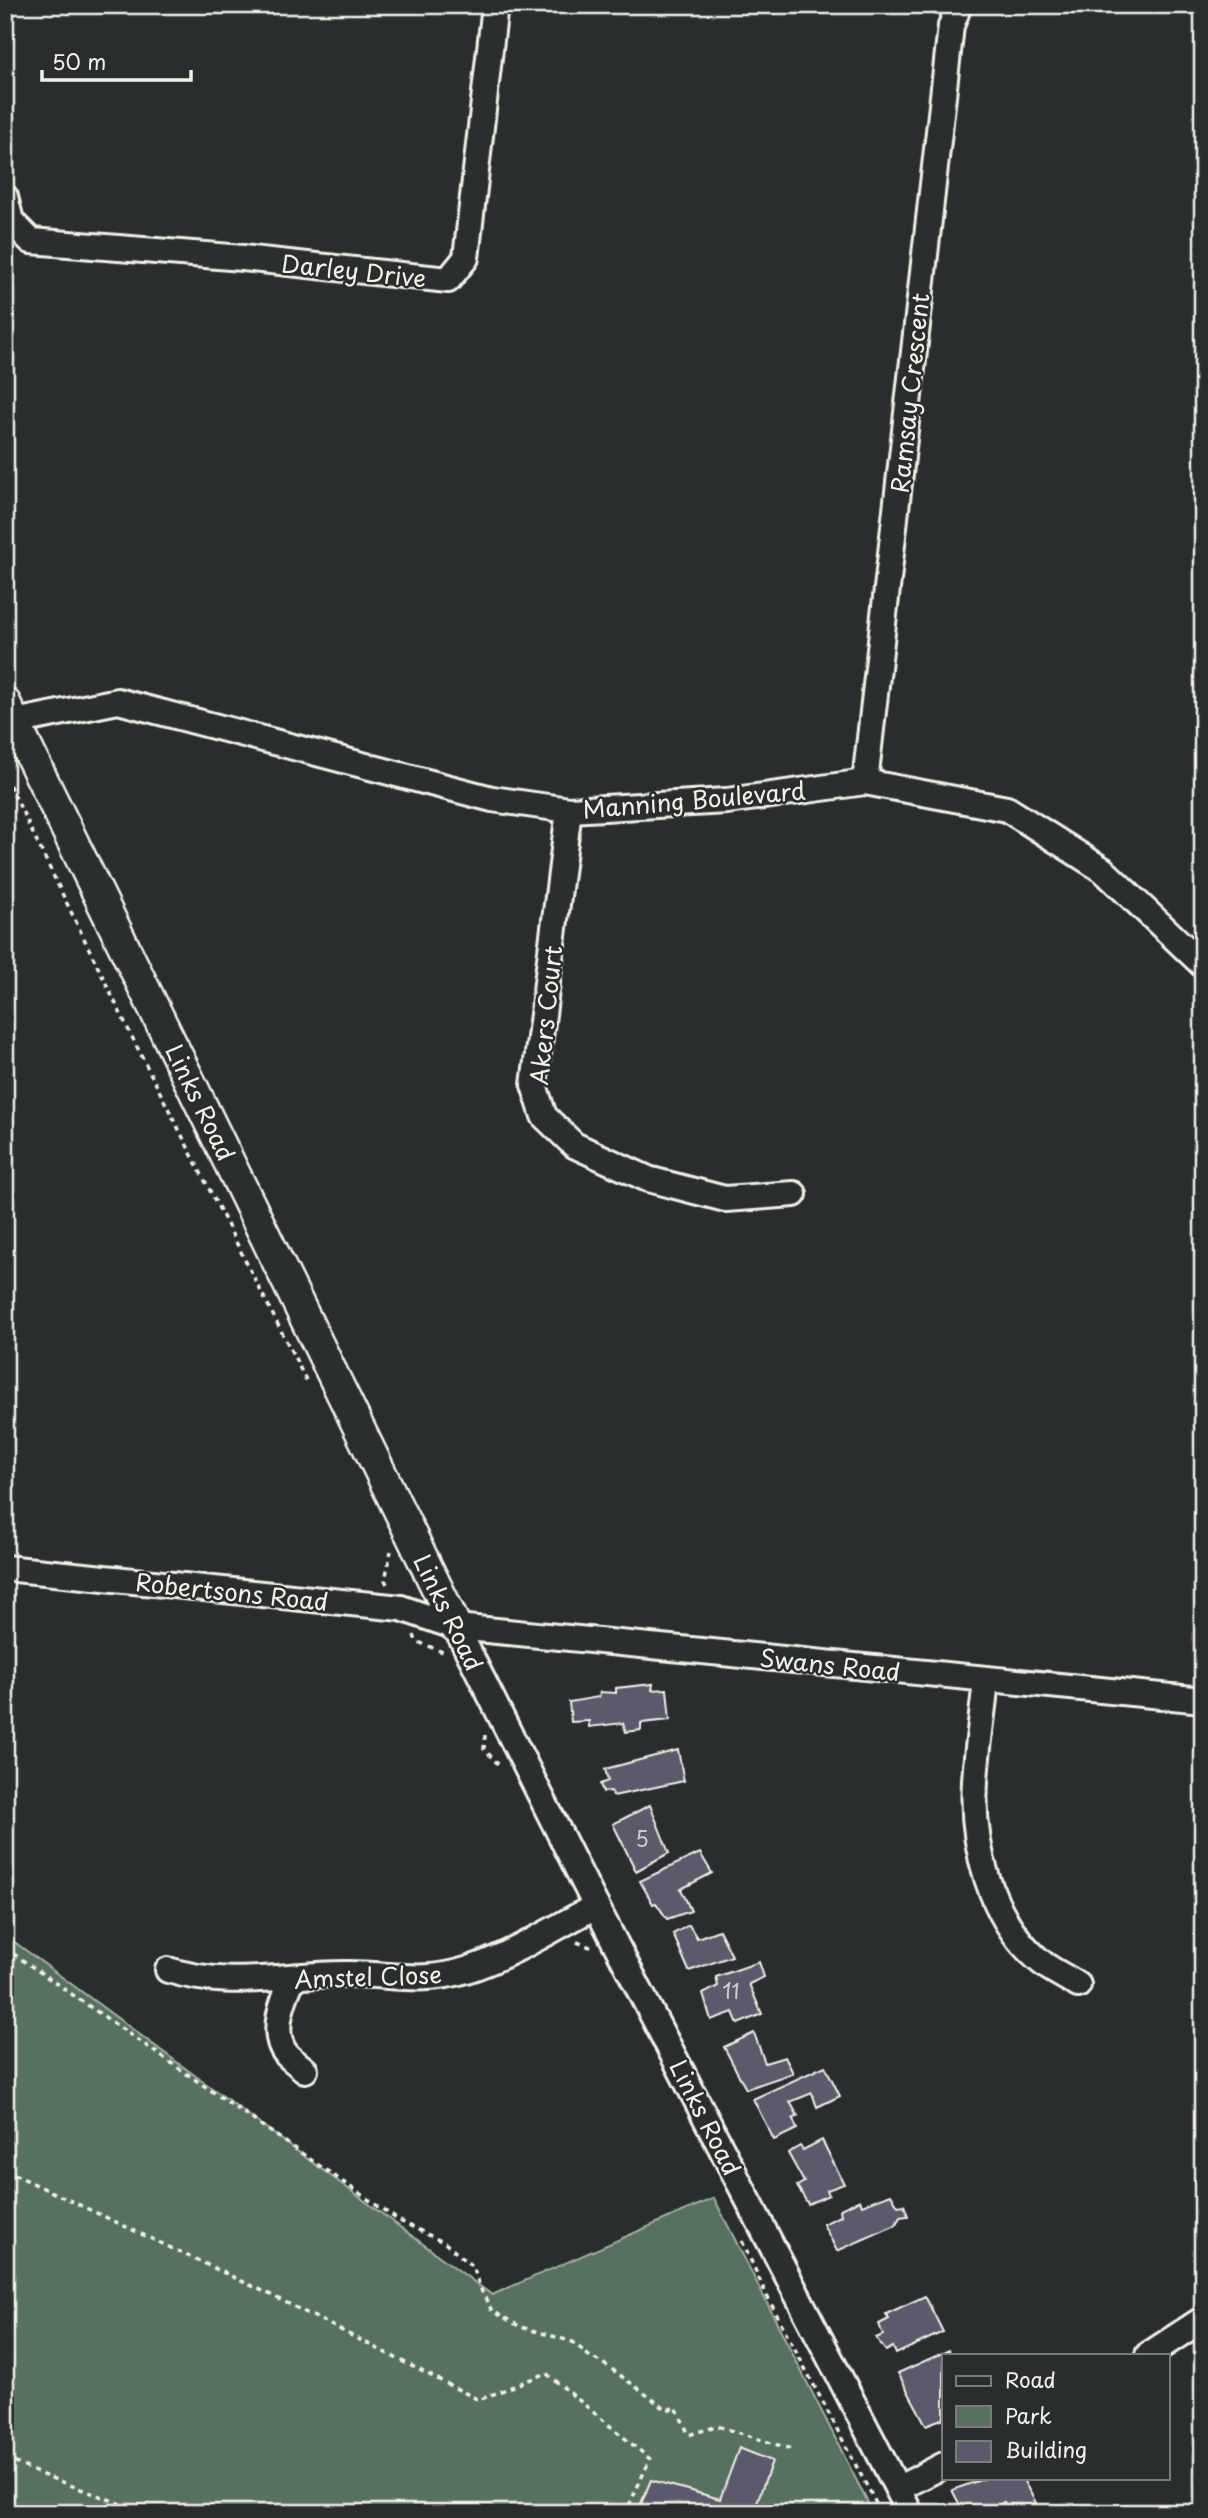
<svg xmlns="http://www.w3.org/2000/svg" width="1208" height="2518" font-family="'Playpen Sans',sans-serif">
	<rect width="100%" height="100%" fill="#2a2d2e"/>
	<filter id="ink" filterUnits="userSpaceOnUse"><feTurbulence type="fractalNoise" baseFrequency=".0143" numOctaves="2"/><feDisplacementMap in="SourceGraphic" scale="14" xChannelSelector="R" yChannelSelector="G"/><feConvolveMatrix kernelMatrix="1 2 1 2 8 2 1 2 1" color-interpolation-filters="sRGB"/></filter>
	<g filter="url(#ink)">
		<path fill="#56715f" stroke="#a5b1a4" stroke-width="2" d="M 5,1935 L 492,2295 L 714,2198 L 873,2513 L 5,2513 Z"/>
		<g fill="#5a5a6c" stroke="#f4f1e8" stroke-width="2">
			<path d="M 653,1684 L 652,1690 L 667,1689 L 670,1720 L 641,1723 L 641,1730 L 626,1732 L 623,1723 L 589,1727 L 589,1721 L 571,1722 L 569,1702 L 599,1697 L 600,1692 L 616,1693 L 616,1688 Z"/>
			<path d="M 678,1750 L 684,1781 L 613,1796 L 611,1791 L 603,1792 L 600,1784 L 608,1781 L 605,1769 Z"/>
			<path d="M 650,1805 L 669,1853 L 636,1871 L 613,1824 Z"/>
			<path d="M 700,1853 L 712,1873 L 681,1889 L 691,1911 L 667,1919 L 656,1903 L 653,1904 L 640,1881 Z"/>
			<path d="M 689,1925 L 697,1938 L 719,1930 L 732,1956 L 689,1971 L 673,1934 Z"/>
			<path d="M 759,1962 L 764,1977 L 749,1984 L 762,2014 L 738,2024 L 733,2012 L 711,2020 L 703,1994 L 718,1986 L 716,1977 Z"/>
			<path d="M 754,2033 L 765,2063 L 785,2057 L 793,2073 L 746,2089 L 724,2047 Z"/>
			<path d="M 825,2066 L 840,2096 L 817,2107 L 812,2093 L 790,2102 L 798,2116 L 793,2119 L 797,2129 L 774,2140 L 753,2099 Z"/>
			<path d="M 822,2140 L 844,2184 L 827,2190 L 829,2195 L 808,2204 L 797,2186 L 804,2182 L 788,2153 L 800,2146 L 803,2150 Z"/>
			<path d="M 891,2194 L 898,2206 L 904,2205 L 908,2216 L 900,2217 L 896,2225 L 837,2251 L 823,2224 L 841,2216 L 840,2209 L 860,2200 L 862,2205 Z"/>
			<path d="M 925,2296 L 943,2332 L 896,2354 L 893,2347 L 886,2351 L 876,2338 L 883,2335 L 879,2324 L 889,2319 L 886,2314 Z"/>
			<path d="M 949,2350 L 951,2355 L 944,2355 L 944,2418 L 926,2425 L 898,2373 Z"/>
			<path d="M 739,2448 L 772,2461 L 753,2513 L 637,2513 L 651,2480 L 720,2499 Z"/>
			<path d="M 986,2478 L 1022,2478 L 1036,2503 L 1020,2513 L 1010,2513 L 1004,2502 L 986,2513 L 964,2513 L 952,2490 Z"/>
		</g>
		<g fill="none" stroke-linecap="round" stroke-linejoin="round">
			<defs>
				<g id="minor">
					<path d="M 5,197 L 11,221 L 31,241 L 243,258 L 448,280 L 466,258 L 495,5"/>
					<path d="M 15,722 L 118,701 L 492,799 L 569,810 L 727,801 L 865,782 L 1007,809 L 1103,870 L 1203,965"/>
					<path d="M 865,782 L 951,26 L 959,5"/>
					<path d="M 569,810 L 534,1085 L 544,1116 L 574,1145 L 648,1179 L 725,1199 L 794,1194"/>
					<path d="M 5,1568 L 401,1608 L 456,1627 L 1203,1700"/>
					<path d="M 456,1627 L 596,1906 L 910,2513"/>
					<path d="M 986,1679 C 983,1713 977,1747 975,1781 C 971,1844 990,1920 1041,1962 C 1052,1971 1066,1977 1078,1985"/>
					<path d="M 168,1970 C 233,1990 286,1973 349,1974 C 391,1974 423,1984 466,1970 C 509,1957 556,1927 596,1906"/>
					<path d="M 293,1978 C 283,1999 269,2034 287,2055 C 292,2060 299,2065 305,2070"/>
					<path d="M 1148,2355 L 1203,2319"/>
					<path d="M 898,2489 L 944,2465"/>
				</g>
				<path id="tertiary" d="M 5,703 L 456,1627"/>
			</defs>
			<use href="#minor" stroke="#f4f1e8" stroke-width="30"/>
			<use href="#tertiary" stroke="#f4f1e8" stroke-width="35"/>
			<g stroke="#f4f1e8" stroke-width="3.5" stroke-dasharray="5 5" stroke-linecap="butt">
				<path d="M 5,776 L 130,1033 L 307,1382"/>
				<path d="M 387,1584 L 385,1580 L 391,1551"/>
				<path d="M 414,1635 L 416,1641 L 445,1653"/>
				<path d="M 485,1735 L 484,1749 L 498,1764"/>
				<path d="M 577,1942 L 593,1948"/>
				<path d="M 5,1948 L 398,2220 L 445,2243 L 473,2267 L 482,2292 L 492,2311 L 521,2327 L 573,2342 L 589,2356 L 609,2367 L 667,2410 L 676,2407 L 689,2435 L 717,2426 L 794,2450"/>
				<path d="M 5,2170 L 265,2292 L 479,2400 L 546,2373 L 650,2459 L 627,2510 L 628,2513"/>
				<path d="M 742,2241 L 767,2296 L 881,2513"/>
				<path d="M 5,2458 L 40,2474 L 146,2513"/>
			</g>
			<use href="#minor" stroke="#2a2d2e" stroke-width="24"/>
			<use href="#tertiary" stroke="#2a2d2e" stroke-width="30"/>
		</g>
	</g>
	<g text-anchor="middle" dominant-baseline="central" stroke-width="5" stroke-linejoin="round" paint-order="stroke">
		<g font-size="21" fill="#cecbc9">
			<text x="642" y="1838">5</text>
			<text x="731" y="1990">11</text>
		</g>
		<g font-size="24" fill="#f4f1e8" stroke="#2a2d2e">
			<text transform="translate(354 270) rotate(6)">Darley Drive</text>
			<text transform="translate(909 393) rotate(-84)">Ramsay Crescent</text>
			<text transform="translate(694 799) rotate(-5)">Manning Boulevard</text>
			<text transform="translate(545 1015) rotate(-84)">Akers Court</text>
			<text transform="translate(201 1102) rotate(64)">Links Road</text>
			<text transform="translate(232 1591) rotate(6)">Robertsons Road</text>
			<text transform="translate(449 1612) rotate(64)">Links Road</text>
			<text transform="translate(830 1664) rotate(6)">Swans Road</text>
			<text transform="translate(368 1976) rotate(-2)">Amstel Close</text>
			<text transform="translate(706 2117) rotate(63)">Links Road</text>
		</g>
	</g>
	<rect width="1208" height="2518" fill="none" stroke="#2a2d2e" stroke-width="28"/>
	<rect x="14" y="14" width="1180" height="2490" fill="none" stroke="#f4f1e8" stroke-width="2.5" filter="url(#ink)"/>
	<rect x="942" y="2354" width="228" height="126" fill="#2a2d2e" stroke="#7b7b78" stroke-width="2"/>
	<rect x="956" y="2376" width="35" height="10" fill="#2a2d2e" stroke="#7b7b78" stroke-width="2"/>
	<text x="1005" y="2388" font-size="21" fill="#f4f1e8">Road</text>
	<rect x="956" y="2406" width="35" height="21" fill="#56715f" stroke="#7b7b78" stroke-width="2"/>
	<text x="1005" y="2424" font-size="21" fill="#f4f1e8">Park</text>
	<rect x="956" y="2441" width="35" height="21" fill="#5a5a6c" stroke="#7b7b78" stroke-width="2"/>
	<text x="1005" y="2458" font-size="21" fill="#f4f1e8">Building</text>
	<path d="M42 70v10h149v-10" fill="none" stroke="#f4f1e8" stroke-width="3.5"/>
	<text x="52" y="70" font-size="21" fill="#f4f1e8" stroke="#2a2d2e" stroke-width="5" paint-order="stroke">50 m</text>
</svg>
